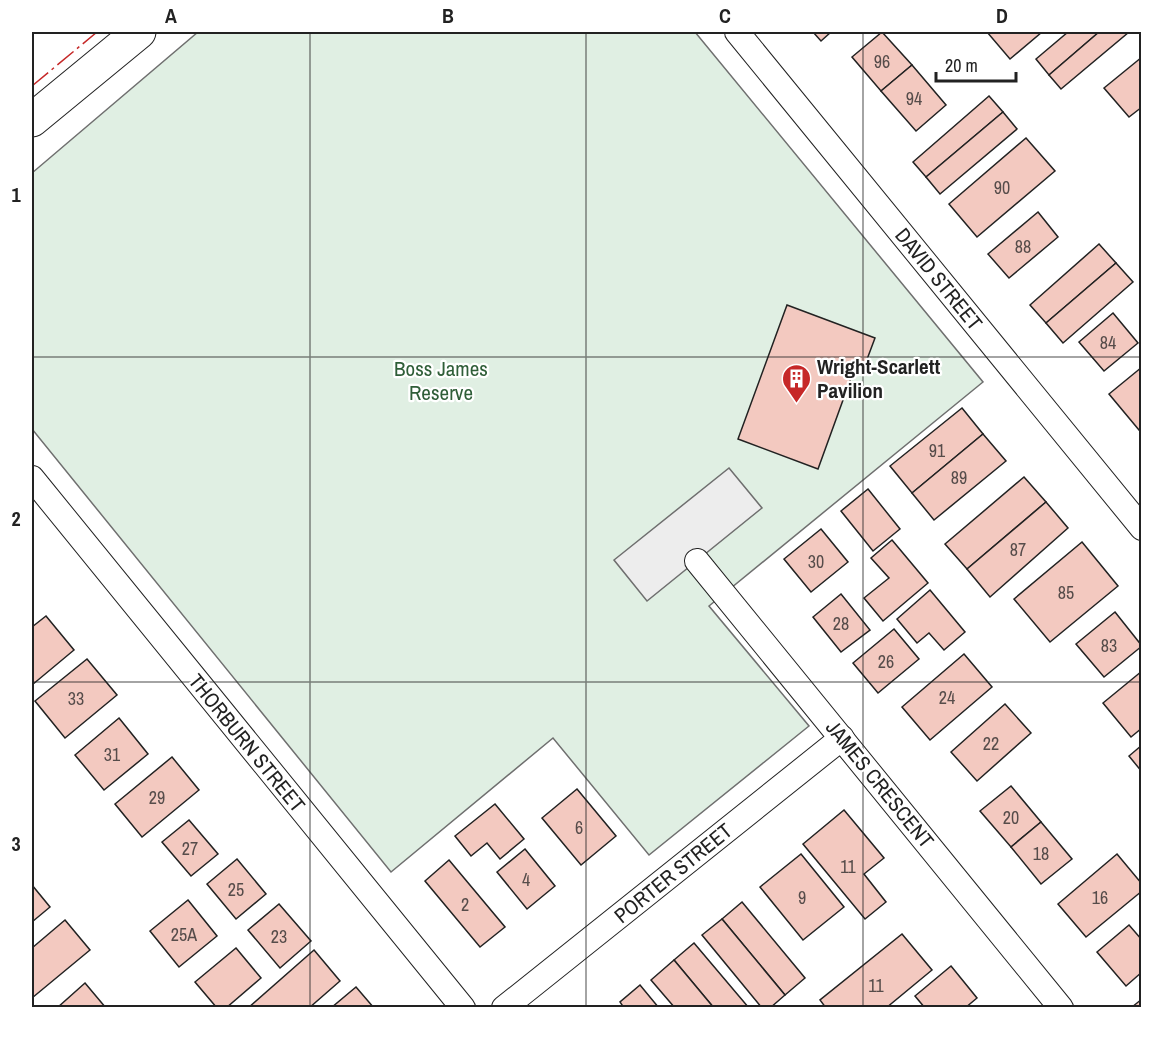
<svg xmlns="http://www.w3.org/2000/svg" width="1173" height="1039" font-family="'Archivo Narrow',sans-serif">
	<rect width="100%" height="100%" fill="#fff"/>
	<path fill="#e0efe3" stroke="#6f6f6f" stroke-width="1.5" d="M 198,32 L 695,32 L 983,382 L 709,606 L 809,726 L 649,855 L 553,738 L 391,872 L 32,429 L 32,173 Z"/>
	<path fill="#ededed" stroke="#6f6f6f" stroke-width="1.5" d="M 729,468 L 762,508 L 647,601 L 614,560 Z"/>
	<g fill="#f3c9c0" stroke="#222" stroke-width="1.5">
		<path d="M 813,32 L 831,32 L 821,41 Z"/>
		<path d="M 882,32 L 912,65 L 881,91 L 852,57 Z"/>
		<path d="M 987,32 L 1042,32 L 1010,59 Z"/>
		<path d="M 1068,32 L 1099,32 L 1049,75 L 1036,59 Z"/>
		<path d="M 1099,32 L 1129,32 L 1061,89 L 1049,75 Z"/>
		<path d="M 1142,57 L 1142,107 L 1129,117 L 1104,88 Z"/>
		<path d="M 912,65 L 946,105 L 916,131 L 881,91 Z"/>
		<path d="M 989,96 L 1003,112 L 926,177 L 913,162 Z"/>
		<path d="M 1003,112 L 1017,129 L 940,194 L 926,177 Z"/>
		<path d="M 1026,138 L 1055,171 L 977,237 L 949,204 Z"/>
		<path d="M 1038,212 L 1058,237 L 1009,278 L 988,254 Z"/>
		<path d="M 1099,244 L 1116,263 L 1046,323 L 1030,305 Z"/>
		<path d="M 1116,263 L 1133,282 L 1063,343 L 1046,323 Z"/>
		<path d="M 787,305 L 875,338 L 863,370 L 855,367 L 818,469 L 738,439 Z"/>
		<path d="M 1113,313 L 1138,343 L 1104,371 L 1079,342 Z"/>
		<path d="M 1142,367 L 1142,428 L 1139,430 L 1109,394 Z"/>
		<path d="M 962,408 L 983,434 L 912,493 L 890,466 Z"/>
		<path d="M 983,434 L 1006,461 L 934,520 L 912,493 Z"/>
		<path d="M 1024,477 L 1046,502 L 967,569 L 945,544 Z"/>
		<path d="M 868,489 L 900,529 L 873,551 L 841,511 Z"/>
		<path d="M 1046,502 L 1068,528 L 990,597 L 967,569 Z"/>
		<path d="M 821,529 L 848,562 L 811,592 L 784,559 Z"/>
		<path d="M 892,540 L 928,583 L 883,621 L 864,598 L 889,578 L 871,558 Z"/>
		<path d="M 1082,542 L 1118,586 L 1050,642 L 1014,599 Z"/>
		<path d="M 930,590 L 965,632 L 944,650 L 929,633 L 917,643 L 897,619 Z"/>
		<path d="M 841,594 L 870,630 L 841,652 L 813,617 Z"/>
		<path d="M 1115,612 L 1142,646 L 1104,677 L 1076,644 Z"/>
		<path d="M 46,616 L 74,650 L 32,685 L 32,627 Z"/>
		<path d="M 894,629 L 919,659 L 878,693 L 853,663 Z"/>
		<path d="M 964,654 L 992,687 L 930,740 L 902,707 Z"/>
		<path d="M 87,659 L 117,695 L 65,738 L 35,701 Z"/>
		<path d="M 1142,671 L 1142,728 L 1131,737 L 1103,703 Z"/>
		<path d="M 1005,704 L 1031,733 L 977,781 L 951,752 Z"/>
		<path d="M 119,718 L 148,754 L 104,790 L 75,755 Z"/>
		<path d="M 1142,745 L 1142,772 L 1129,756 Z"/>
		<path d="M 172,757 L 199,790 L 142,837 L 115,804 Z"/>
		<path d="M 1011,786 L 1041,822 L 1011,847 L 980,811 Z"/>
		<path d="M 577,789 L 616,836 L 581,865 L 542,818 Z"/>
		<path d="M 495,804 L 524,839 L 500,859 L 487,843 L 471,856 L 455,836 Z"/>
		<path d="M 844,810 L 884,858 L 864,874 L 886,902 L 865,919 L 803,844 Z"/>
		<path d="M 189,820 L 218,854 L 191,876 L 162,842 Z"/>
		<path d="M 1041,822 L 1072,859 L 1041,884 L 1011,847 Z"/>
		<path d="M 525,849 L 555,886 L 527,909 L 497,872 Z"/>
		<path d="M 801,854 L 844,907 L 803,940 L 760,887 Z"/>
		<path d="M 1117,854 L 1142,884 L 1142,891 L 1086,937 L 1058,904 Z"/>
		<path d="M 237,859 L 266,894 L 236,919 L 207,884 Z"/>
		<path d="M 449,860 L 505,927 L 480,947 L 425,881 Z"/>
		<path d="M 32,885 L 50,907 L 32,922 Z"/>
		<path d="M 188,900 L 217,936 L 179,967 L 150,931 Z"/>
		<path d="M 742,902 L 805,978 L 785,995 L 722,919 Z"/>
		<path d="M 279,904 L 311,941 L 280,968 L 248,930 Z"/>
		<path d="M 722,919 L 785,995 L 770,1008 L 762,1008 L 702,935 Z"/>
		<path d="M 65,920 L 90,950 L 32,998 L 32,948 Z"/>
		<path d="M 1129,925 L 1142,940 L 1142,972 L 1126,986 L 1097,952 Z"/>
		<path d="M 902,934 L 932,970 L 886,1008 L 826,1008 L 820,1000 Z"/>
		<path d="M 694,943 L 749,1008 L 714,1008 L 674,960 Z"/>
		<path d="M 236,948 L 261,978 L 226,1008 L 217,1008 L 195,982 Z"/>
		<path d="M 314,950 L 340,981 L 309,1008 L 248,1008 Z"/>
		<path d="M 674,960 L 714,1008 L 675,1008 L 651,980 Z"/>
		<path d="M 951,966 L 977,998 L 965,1008 L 925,1008 L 915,996 Z"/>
		<path d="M 85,983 L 106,1008 L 57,1008 Z"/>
		<path d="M 640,985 L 659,1008 L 624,1008 L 620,1002 Z"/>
		<path d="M 356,987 L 374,1008 L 331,1008 Z"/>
		<path d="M 1142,999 L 1142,1008 L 1132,1008 L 1132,1007 Z"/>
	</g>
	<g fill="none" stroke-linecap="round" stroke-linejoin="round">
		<defs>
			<g id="minor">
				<path d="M 737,32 L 1142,528"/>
				<path d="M 32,478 L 463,1008"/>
				<path d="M 697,561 L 1061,1008"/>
				<path d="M 504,1008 L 842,738"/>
			</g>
			<path id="secondary" d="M 32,120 L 139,32"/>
		</defs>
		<use href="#minor" stroke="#222" stroke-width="26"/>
		<use href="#secondary" stroke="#222" stroke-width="35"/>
		<use href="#minor" stroke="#fff" stroke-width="24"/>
		<use href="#secondary" stroke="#fff" stroke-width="33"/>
		<path stroke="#c62828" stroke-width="1.5" stroke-dasharray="21 4.5 3 4.5" stroke-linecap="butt" d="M 32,86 L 97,32"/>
	</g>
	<path fill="none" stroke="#222" stroke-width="1.5" stroke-opacity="0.55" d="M 310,32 L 310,1008M 586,32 L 586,1008M 863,32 L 863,1008M 32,357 L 1142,357M 32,682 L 1142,682"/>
	<defs>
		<symbol id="building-pin" viewBox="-11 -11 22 30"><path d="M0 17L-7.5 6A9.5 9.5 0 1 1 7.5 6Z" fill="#c62828" stroke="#fff"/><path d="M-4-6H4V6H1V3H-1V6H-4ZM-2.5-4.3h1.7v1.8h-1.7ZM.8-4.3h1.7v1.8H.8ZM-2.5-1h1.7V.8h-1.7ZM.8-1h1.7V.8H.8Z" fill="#fff"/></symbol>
	</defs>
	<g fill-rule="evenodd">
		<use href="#building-pin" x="780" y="362" width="33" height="45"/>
	</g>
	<g text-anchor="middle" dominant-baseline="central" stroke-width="4.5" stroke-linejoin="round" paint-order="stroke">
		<g font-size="18" fill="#564c4a">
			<text x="882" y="61">96</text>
			<text x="914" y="98">94</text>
			<text x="1002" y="187">90</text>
			<text x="1023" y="246">88</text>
			<text x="1108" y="342">84</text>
			<text x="937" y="450">91</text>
			<text x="959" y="477">89</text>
			<text x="1018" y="549">87</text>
			<text x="816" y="561">30</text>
			<text x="1066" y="592">85</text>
			<text x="841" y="623">28</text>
			<text x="1109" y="645">83</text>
			<text x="886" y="661">26</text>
			<text x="947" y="697">24</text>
			<text x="76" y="698">33</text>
			<text x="991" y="743">22</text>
			<text x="112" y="754">31</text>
			<text x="157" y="797">29</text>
			<text x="1011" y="817">20</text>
			<text x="579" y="827">6</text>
			<text x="190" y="848">27</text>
			<text x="1041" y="853">18</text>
			<text x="848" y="866">11</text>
			<text x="526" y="879">4</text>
			<text x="236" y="889">25</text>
			<text x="802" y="897">9</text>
			<text x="1100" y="897">16</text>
			<text x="465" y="904">2</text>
			<text x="184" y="934">25A</text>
			<text x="279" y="936">23</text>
			<text x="876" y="985">11</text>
		</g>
		<g font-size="21" fill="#222" stroke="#fff">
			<text transform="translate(939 279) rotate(51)">DAVID STREET</text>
			<text transform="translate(247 743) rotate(51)">THORBURN STREET</text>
			<text transform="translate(880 784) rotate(51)">JAMES CRESCENT</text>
			<text transform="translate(673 873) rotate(-39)">PORTER STREET</text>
		</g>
		<g font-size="21" font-weight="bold" fill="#222" stroke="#fff" text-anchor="start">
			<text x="817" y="366">Wright-Scarlett<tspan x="817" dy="24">Pavilion</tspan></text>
		</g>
		<g font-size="21" fill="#2f5e38" stroke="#fff">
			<text x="441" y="368">Boss James<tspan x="441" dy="24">Reserve</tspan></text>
		</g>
	</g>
	<rect width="1173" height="1039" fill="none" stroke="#ffffff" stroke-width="66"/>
	<path d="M936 72v9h80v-9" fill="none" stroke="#222222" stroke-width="3"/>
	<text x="945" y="72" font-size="18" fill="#222222" stroke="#ffffff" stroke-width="4.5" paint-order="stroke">20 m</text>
	<rect x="33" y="33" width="1107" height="973" fill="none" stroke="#222" stroke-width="2"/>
	<g font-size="20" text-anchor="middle" font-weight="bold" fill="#222">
		<text x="171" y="23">A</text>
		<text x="448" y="23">B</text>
		<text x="725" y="23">C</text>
		<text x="1002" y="23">D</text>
		<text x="16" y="202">1</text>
		<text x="16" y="526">2</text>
		<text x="16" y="851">3</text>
	</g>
</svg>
